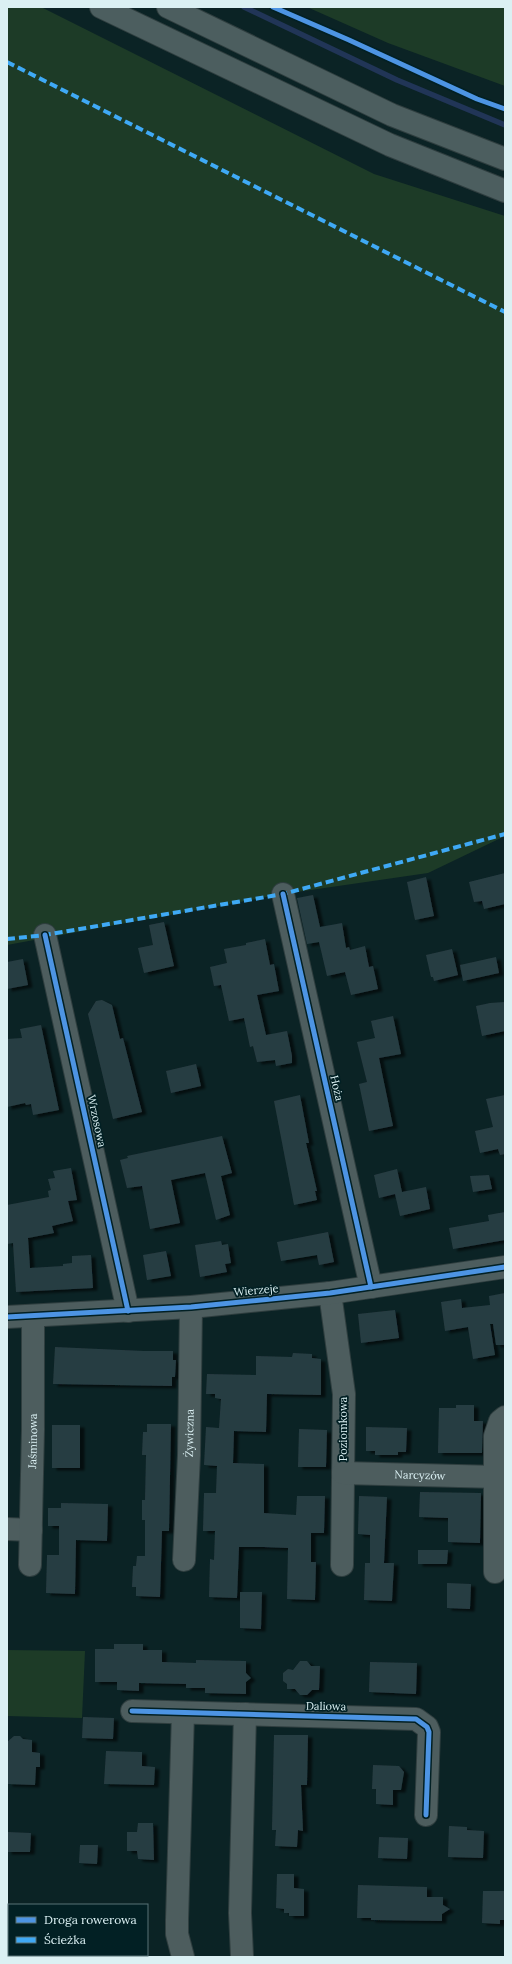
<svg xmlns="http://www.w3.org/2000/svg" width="512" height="1964" font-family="Lora,serif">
	<defs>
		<filter id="shadow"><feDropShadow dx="4.5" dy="2.5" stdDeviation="1" flood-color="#0009"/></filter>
	</defs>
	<rect width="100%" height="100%" fill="#0b2325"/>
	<g fill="#1d3b27">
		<path d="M 7,7 L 41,7 L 374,174 L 505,216 L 505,836 L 428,873 L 283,894 L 7,945 Z"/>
		<path d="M 307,7 L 505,7 L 505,86 L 388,43 Z"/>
		<path d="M 7,1650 L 85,1651 L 82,1718 L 7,1716 Z"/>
	</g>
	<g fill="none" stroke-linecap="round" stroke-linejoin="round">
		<path stroke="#213557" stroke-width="5.5" d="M 244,7 L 397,80 L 505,125"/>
	</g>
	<g fill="#283c42" filter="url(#shadow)">
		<path d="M 505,873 L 505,904 L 484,909 L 482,901 L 474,902 L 469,882 Z"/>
		<path d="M 426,877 L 434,916 L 415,920 L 407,882 Z"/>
		<path d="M 313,895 L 320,927 L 342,923 L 346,948 L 349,947 L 350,950 L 365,946 L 369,967 L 373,966 L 378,989 L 351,995 L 345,972 L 327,976 L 319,942 L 307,944 L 297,898 Z"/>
		<path d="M 164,922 L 174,966 L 144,973 L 138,948 L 153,945 L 149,925 Z"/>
		<path d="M 265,939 L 270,965 L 274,964 L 279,991 L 257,995 L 266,1035 L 287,1031 L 292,1056 L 292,1063 L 276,1066 L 275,1060 L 257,1062 L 253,1046 L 250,1047 L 244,1018 L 229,1021 L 221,985 L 214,986 L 210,967 L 227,963 L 224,949 L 246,945 L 246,943 Z"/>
		<path d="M 452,949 L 458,975 L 434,981 L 433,977 L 431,977 L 426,955 Z"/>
		<path d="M 496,957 L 499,973 L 463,981 L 460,965 Z"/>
		<path d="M 23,959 L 28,985 L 7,989 L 7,962 Z"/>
		<path d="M 102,1000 L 112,1005 L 120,1039 L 123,1038 L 142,1112 L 113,1119 L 88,1014 L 96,1001 Z"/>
		<path d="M 505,1002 L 505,1031 L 482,1036 L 476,1006 L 490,1003 Z"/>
		<path d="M 393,1016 L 401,1054 L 379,1058 L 393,1126 L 369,1131 L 359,1084 L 367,1082 L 357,1042 L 375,1038 L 371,1021 Z"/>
		<path d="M 41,1025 L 59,1110 L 33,1115 L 31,1104 L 26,1105 L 25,1103 L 7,1107 L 7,1039 L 22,1038 L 20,1029 Z"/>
		<path d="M 196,1064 L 201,1086 L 171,1093 L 166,1071 Z"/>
		<path d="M 300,1095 L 309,1143 L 306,1143 L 317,1191 L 315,1191 L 317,1200 L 294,1205 L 274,1101 Z"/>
		<path d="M 505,1095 L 505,1154 L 500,1155 L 498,1149 L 480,1153 L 475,1131 L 493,1127 L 486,1099 Z"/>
		<path d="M 222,1136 L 232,1173 L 221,1176 L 230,1215 L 216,1220 L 205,1173 L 171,1180 L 180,1223 L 150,1229 L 142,1186 L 127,1188 L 120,1160 L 128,1158 L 127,1156 Z"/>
		<path d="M 71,1168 L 77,1200 L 68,1201 L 73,1221 L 52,1226 L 54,1233 L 28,1238 L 30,1268 L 63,1266 L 63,1264 L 72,1263 L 72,1256 L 91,1255 L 93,1288 L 16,1292 L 13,1243 L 7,1244 L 7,1205 L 49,1197 L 48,1191 L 51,1190 L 48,1179 L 55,1178 L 53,1171 Z"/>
		<path d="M 397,1169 L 402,1192 L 426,1187 L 430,1209 L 400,1216 L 395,1194 L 379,1198 L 374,1175 Z"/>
		<path d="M 489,1175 L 492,1189 L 473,1192 L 470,1176 Z"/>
		<path d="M 505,1212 L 505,1240 L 453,1249 L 449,1228 L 489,1221 L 488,1215 Z"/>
		<path d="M 328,1232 L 334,1262 L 319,1265 L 317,1255 L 281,1261 L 277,1242 Z"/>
		<path d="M 221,1241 L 222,1245 L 228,1244 L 231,1263 L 225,1264 L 227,1272 L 200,1277 L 195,1245 Z"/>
		<path d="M 166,1251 L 171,1276 L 147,1280 L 143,1255 Z"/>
		<path d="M 505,1293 L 505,1345 L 496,1345 L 493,1324 L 490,1324 L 495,1355 L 473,1359 L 468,1327 L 445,1331 L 441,1302 L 461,1299 L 462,1308 L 490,1305 L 489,1296 Z"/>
		<path d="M 395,1310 L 399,1338 L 361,1343 L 358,1314 Z"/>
		<path d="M 55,1347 L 144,1351 L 173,1351 L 173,1360 L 176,1360 L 175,1377 L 172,1377 L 172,1386 L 53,1384 Z"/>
		<path d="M 293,1353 L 312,1354 L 312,1358 L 321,1359 L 321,1395 L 267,1394 L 266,1432 L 234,1431 L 233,1463 L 264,1464 L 264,1513 L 296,1515 L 297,1496 L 325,1496 L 324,1533 L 311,1533 L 311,1562 L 316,1562 L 315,1600 L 287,1599 L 288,1548 L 263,1547 L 239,1547 L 237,1598 L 209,1597 L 210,1559 L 214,1560 L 215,1531 L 203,1531 L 204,1493 L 216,1493 L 217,1466 L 204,1465 L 206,1427 L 219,1428 L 221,1399 L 215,1398 L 215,1394 L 206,1394 L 207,1374 L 256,1375 L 256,1356 L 292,1357 Z"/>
		<path d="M 456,1405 L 474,1405 L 474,1421 L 483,1421 L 482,1453 L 438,1453 L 439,1408 L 456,1408 Z"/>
		<path d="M 147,1424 L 171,1424 L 169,1531 L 162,1531 L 160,1597 L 136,1596 L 136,1587 L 132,1587 L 133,1566 L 136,1566 L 137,1556 L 145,1556 L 145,1520 L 142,1520 L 142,1500 L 145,1500 L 146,1455 L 142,1455 L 143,1432 L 147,1432 Z"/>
		<rect x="52" y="1425" width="28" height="43"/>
		<path d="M 366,1427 L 407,1428 L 406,1452 L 398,1452 L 398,1455 L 375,1455 L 375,1451 L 366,1451 Z"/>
		<path d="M 299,1429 L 327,1430 L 326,1467 L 298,1467 Z"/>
		<path d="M 420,1492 L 481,1493 L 480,1543 L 448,1542 L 448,1518 L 419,1517 Z"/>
		<path d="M 359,1496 L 387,1497 L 384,1563 L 394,1563 L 392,1601 L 364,1600 L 365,1563 L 370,1563 L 370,1535 L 358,1534 Z"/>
		<path d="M 61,1503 L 108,1504 L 107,1541 L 76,1540 L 75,1594 L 46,1593 L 47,1555 L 59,1555 L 59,1526 L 48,1526 L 48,1508 L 61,1508 Z"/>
		<path d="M 418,1550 L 448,1550 L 447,1564 L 418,1564 Z"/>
		<path d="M 447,1583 L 471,1584 L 470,1609 L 447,1608 Z"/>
		<path d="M 240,1592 L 262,1592 L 261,1629 L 240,1628 Z"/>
		<path d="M 114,1644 L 143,1644 L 143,1650 L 162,1650 L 162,1662 L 196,1663 L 196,1660 L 246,1661 L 246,1673 L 251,1678 L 246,1682 L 246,1694 L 205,1693 L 205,1688 L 186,1688 L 186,1684 L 139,1683 L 139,1691 L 117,1690 L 117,1682 L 95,1682 L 95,1649 L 114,1649 Z"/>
		<path d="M 300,1661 L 307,1661 L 311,1666 L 320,1666 L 319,1690 L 312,1690 L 307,1695 L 300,1695 L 295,1689 L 287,1689 L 287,1684 L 283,1681 L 283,1673 L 288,1669 L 293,1670 Z"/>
		<path d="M 370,1662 L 417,1663 L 416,1694 L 369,1692 Z"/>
		<path d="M 83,1717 L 114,1718 L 113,1739 L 82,1738 Z"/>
		<path d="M 274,1735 L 308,1735 L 307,1785 L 301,1785 L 303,1831 L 298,1830 L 297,1847 L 275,1846 L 276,1830 L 272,1830 Z"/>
		<path d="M 14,1736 L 20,1736 L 23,1739 L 32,1740 L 32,1752 L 40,1753 L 40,1767 L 36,1767 L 35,1785 L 8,1784 L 7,1742 Z"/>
		<path d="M 106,1751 L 142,1752 L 142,1766 L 155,1767 L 154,1785 L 104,1784 Z"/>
		<path d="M 373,1765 L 399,1766 L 404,1772 L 401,1790 L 393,1790 L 393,1805 L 376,1804 L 376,1789 L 372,1789 Z"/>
		<path d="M 138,1823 L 153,1823 L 154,1860 L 138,1859 L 137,1851 L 127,1851 L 127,1832 L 137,1832 Z"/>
		<path d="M 449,1826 L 467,1827 L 467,1830 L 484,1831 L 483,1858 L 448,1857 Z"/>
		<path d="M 7,1832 L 31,1833 L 30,1852 L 7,1852 Z"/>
		<path d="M 379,1837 L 408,1838 L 407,1859 L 378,1858 Z"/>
		<path d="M 80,1845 L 98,1845 L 97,1864 L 79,1863 Z"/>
		<path d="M 277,1874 L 294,1874 L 294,1888 L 304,1889 L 304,1916 L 289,1916 L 289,1913 L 284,1913 L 284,1909 L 276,1908 Z"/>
		<path d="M 358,1885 L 427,1887 L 427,1897 L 443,1897 L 443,1905 L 450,1909 L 442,1914 L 442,1921 L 371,1920 L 371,1918 L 357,1918 Z"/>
		<path d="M 483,1891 L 505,1891 L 505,1920 L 500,1920 L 500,1924 L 482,1923 Z"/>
	</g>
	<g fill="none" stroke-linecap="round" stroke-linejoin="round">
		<defs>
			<g id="street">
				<path d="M 283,894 L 371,1287"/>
				<path d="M 45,935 L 128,1311"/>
				<path d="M 330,1293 L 344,1394 L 342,1565"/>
				<path d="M 7,1317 L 191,1307 L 330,1293 L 505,1267"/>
				<path id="s1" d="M 343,1473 L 497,1477"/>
				<path d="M 7,1529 L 31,1530"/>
				<path id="s2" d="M 184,1560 L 189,1455 L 191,1307"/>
				<path id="s3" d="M 30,1565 L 33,1429 L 33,1317"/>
				<path d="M 495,1572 L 495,1436 L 500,1421 L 505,1417"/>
				<path d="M 132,1711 L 416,1719 L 427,1727 L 429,1732 L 426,1815"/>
				<path d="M 242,1956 L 240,1913 L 245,1714"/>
				<path d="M 183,1957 L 177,1934 L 177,1920 L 183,1713"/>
			</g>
			<g id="primary">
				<path d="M 101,7 L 390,145 L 505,191"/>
				<path d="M 168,7 L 392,115 L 505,159"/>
			</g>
		</defs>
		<use href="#street" stroke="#2f3e3f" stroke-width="24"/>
		<use href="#primary" stroke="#2f3e3f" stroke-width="24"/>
		<use href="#street" stroke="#4d5d5e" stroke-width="22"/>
		<use href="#primary" stroke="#4c5e5f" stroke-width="22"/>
		<g stroke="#3fa9f5" stroke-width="4" stroke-dasharray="8 4" stroke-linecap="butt">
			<path d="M 7,62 L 505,312"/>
			<path d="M 7,939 L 45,935 L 283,894 L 505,834"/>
		</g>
		<defs>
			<g id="cycleway">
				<path d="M 273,7 L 349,40 L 477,99 L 505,109"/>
				<path d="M 283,894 L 371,1287"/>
				<path d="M 45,935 L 128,1311"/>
				<path d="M 7,1317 L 191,1307 L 330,1293 L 505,1267"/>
				<path d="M 132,1711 L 416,1719 L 427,1727 L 429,1732 L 426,1815"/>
			</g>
		</defs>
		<use href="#cycleway" stroke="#022024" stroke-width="8"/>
		<use href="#cycleway" stroke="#4d94e3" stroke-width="5"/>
	</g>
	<g text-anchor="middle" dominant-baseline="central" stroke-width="3.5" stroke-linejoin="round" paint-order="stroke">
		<g font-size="11" fill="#dbf0f3" stroke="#022024">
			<text transform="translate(337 1088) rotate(77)">Hoża</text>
			<text transform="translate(97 1121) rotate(78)">Wrzosowa</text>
			<text transform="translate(256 1290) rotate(-5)">Wierzeje</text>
			<text transform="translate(343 1429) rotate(-90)">Poziomkowa</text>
			<text stroke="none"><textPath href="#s2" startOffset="127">Żywiczna</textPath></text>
			<text stroke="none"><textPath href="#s3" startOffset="124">Jaśminowa</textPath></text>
			<text stroke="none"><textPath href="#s1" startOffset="77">Narcyzów</textPath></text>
			<text transform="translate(326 1706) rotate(1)">Daliowa</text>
		</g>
	</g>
	<rect width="512" height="1964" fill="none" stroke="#dbf0f3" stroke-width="16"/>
	<rect x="8" y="1904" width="140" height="52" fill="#022024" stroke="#597377"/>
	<rect x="16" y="1917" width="20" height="6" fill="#4d94e3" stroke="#597377"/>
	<text x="44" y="1924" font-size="12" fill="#dbf0f3">Droga rowerowa</text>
	<rect x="16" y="1937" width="20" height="6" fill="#3fa9f5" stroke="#597377"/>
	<text x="44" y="1944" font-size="12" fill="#dbf0f3">Ścieżka</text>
</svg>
